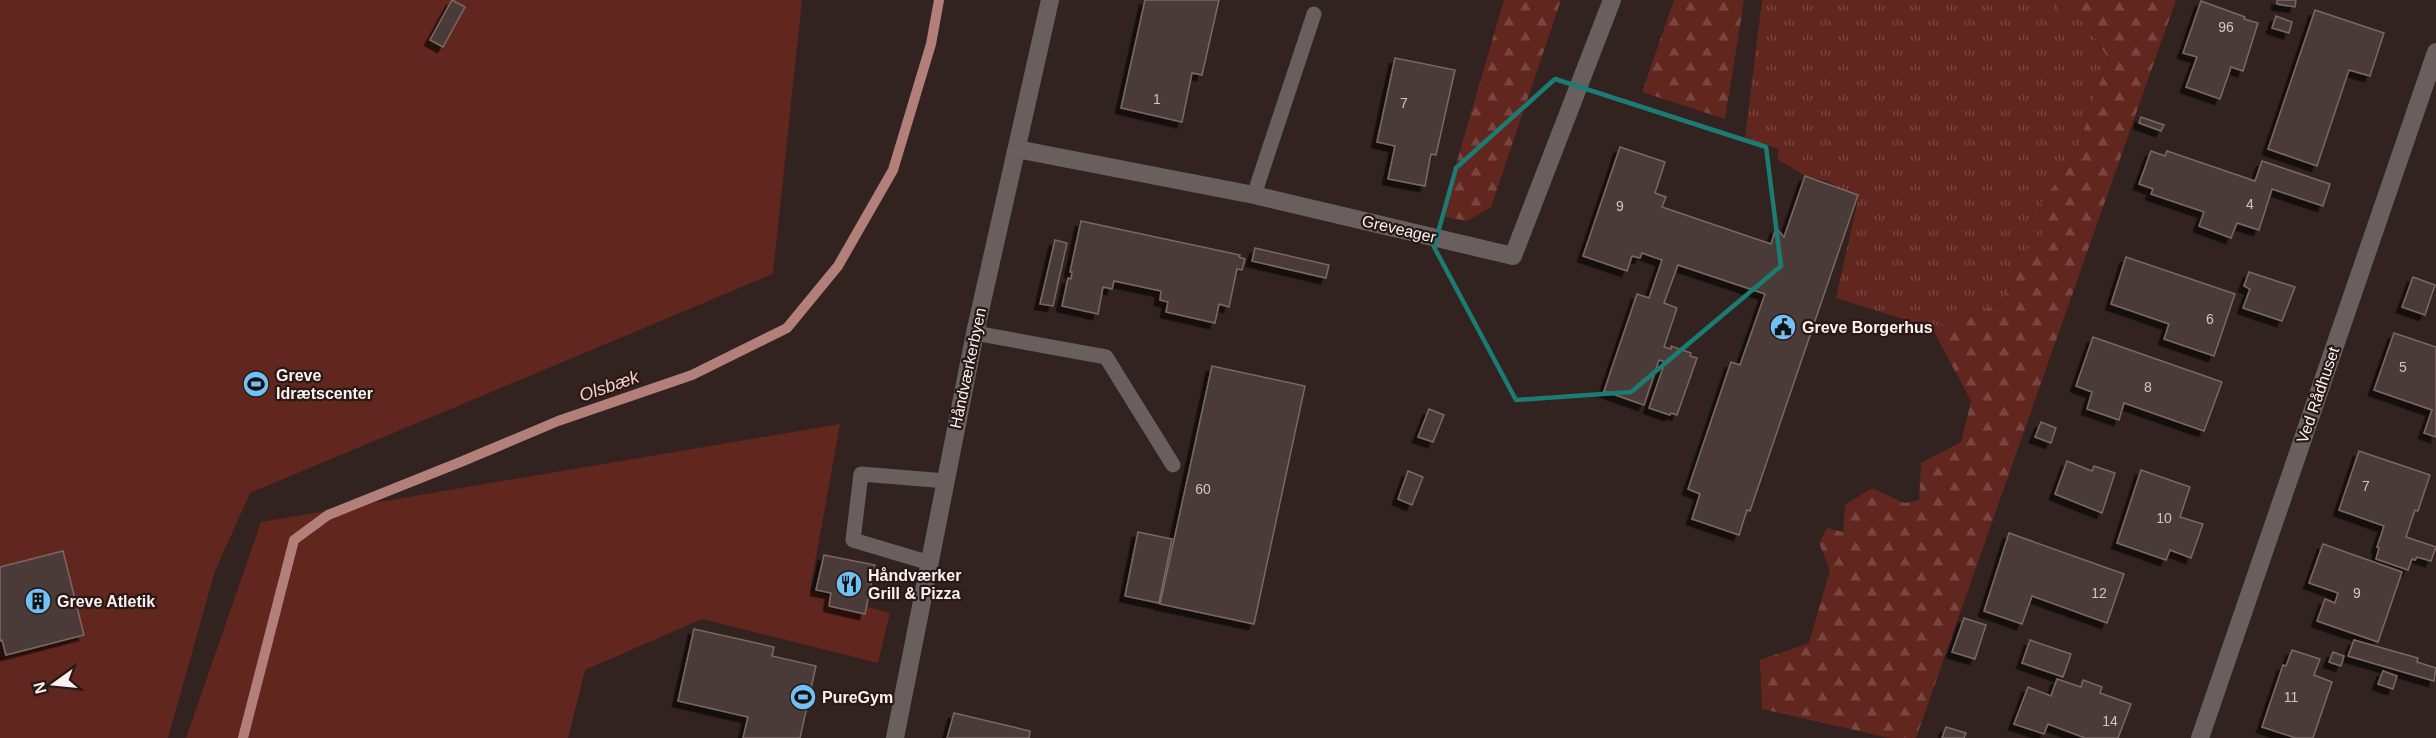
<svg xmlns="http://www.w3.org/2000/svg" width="2436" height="738" font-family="Arial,sans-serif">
	<defs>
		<pattern id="grass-tufts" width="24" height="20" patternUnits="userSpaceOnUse" patternTransform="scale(1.5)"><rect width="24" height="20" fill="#61261e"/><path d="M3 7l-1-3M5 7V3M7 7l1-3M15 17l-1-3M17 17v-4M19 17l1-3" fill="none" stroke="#79463f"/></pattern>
		<pattern id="forest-firs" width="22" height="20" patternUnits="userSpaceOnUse" patternTransform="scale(1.5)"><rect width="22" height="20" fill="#61261e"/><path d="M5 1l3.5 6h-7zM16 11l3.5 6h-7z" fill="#79463f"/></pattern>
		<filter id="shadow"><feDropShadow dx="-5.5" dy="5.5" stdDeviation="0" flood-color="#0009"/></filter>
	</defs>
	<rect width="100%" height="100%" fill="#322220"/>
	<path fill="url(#grass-tufts)" d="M 1762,0 L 2056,0 L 2055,7 L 2085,22 L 2108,58 L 2075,157 L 2039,206 L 2044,247 L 2019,251 L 2005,302 L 1932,328 L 1836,298 L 1858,200 L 1828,181 L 1807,177 L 1777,159 L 1779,149 L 1745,138 Z"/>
	<g fill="url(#forest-firs)">
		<path d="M 1504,0 L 1561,0 L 1491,207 L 1467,221 L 1441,216 Z"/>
		<path d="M 1674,0 L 1744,0 L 1725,119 L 1642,92 Z"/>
		<path d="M 2056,0 L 2176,0 L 1916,738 L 1890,738 L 1762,709 L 1760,660 L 1809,643 L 1830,570 L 1819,543 L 1827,528 L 1843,532 L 1845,505 L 1872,488 L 1904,503 L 1919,500 L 1921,463 L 1961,442 L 1971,401 L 1932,328 L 2005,302 L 2019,251 L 2044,247 L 2039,206 L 2075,157 L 2108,58 L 2085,22 L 2054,7 Z"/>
	</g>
	<g fill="#61261e">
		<path d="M 0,0 L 802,0 L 773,274 L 250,493 L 215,571 L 168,738 L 0,738 Z"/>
		<path d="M 840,424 L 810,591 L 890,613 L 878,663 L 702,619 L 585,670 L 568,738 L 186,738 L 261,522 Z"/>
	</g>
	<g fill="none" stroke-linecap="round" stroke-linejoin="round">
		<path stroke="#b38079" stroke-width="10" d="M 243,738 L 294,540 L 328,515 L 463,461 L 558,421 L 692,375 L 787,328 L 838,266 L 893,170 L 931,44 L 939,0"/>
	</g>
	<g fill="#4c3b38" stroke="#7a6764" stroke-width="1.5" filter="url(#shadow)">
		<path d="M 452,0 L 465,7 L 443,47 L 430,40 Z"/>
		<path d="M 1145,0 L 1219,0 L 1202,75 L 1192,73 L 1182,122 L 1121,108 Z"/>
		<path d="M 2277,0 L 2296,0 L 2295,7 L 2277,4 Z"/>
		<path d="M 2201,1 L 2245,17 L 2244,19 L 2258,23 L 2243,71 L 2231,67 L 2220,99 L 2186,87 L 2197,57 L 2183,53 Z"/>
		<path d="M 2315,10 L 2384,33 L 2370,76 L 2349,70 L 2317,166 L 2268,149 Z"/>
		<path d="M 2276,16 L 2292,22 L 2289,33 L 2272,28 Z"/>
		<path d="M 1395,58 L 1455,70 L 1436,155 L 1431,154 L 1425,186 L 1388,179 L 1395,146 L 1377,142 Z"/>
		<path d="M 2141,117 L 2164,125 L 2161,131 L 2139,123 Z"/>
		<path d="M 1620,147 L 1665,162 L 1655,193 L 1666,197 L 1662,207 L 1771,244 L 1776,228 L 1784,237 L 1805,176 L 1858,195 L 1750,511 L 1747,510 L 1739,535 L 1692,519 L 1700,494 L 1688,489 L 1731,362 L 1740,365 L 1765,294 L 1678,265 L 1664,303 L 1677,308 L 1664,347 L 1671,349 L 1671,346 L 1691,353 L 1690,356 L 1697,358 L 1677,415 L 1671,413 L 1670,415 L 1649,408 L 1665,362 L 1659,360 L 1644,405 L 1604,391 L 1637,294 L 1649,298 L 1662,260 L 1642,253 L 1640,258 L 1632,256 L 1627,271 L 1583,256 Z"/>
		<path d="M 2151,151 L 2165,156 L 2167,151 L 2255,181 L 2262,161 L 2330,184 L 2323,206 L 2272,189 L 2259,230 L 2237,223 L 2231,238 L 2199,226 L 2204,212 L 2151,194 L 2153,189 L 2139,184 Z"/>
		<path d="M 1081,221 L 1240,255 L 1239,257 L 1245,259 L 1242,270 L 1237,269 L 1229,307 L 1219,304 L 1215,323 L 1166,312 L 1168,302 L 1160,300 L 1161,291 L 1114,281 L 1112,289 L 1103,287 L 1098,314 L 1062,306 L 1068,278 L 1071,279 L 1072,272 L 1070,272 Z"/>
		<path d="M 1055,240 L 1067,243 L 1053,306 L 1040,304 Z"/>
		<path d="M 1255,248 L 1329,265 L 1326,278 L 1252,261 Z"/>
		<path d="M 2126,257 L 2235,294 L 2214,356 L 2164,339 L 2169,324 L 2111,304 Z"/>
		<path d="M 2249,272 L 2295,287 L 2282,321 L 2243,308 L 2250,289 L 2244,286 Z"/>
		<path d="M 2413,277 L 2435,285 L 2425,315 L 2402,307 Z"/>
		<path d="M 2394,333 L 2436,347 L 2436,437 L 2424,433 L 2432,410 L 2374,390 Z"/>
		<path d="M 2093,337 L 2222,382 L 2204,431 L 2124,403 L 2119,420 L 2087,409 L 2092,392 L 2076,386 Z"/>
		<path d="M 1212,366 L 1305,386 L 1254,624 L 1160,604 Z"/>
		<path d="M 1429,409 L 1444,415 L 1433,442 L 1418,437 Z"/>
		<path d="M 2041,422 L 2056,428 L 2051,443 L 2035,437 Z"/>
		<path d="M 2359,451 L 2430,475 L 2418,511 L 2415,510 L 2406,537 L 2436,547 L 2431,561 L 2417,557 L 2415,560 L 2412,559 L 2408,570 L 2376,559 L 2379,548 L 2377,547 L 2384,526 L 2339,510 Z"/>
		<path d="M 2067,461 L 2092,471 L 2094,466 L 2115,473 L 2102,513 L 2055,494 Z"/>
		<path d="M 2141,470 L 2190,487 L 2180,517 L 2203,524 L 2191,558 L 2170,550 L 2166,560 L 2117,543 Z"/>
		<path d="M 1408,471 L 1423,477 L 1412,505 L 1398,499 Z"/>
		<path d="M 1138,532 L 1172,539 L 1159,603 L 1125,596 Z"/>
		<path d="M 2009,533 L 2124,574 L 2107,623 L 2032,596 L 2022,624 L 1984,611 Z"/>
		<path d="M 2323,544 L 2402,572 L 2378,642 L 2317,621 L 2325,599 L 2335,603 L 2338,593 L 2309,583 Z"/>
		<path d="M 63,551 L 84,635 L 6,655 L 2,640 L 0,641 L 0,567 Z"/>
		<path d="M 824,555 L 875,565 L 865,614 L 829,606 L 831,593 L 816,590 Z"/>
		<path d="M 1964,618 L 1986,625 L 1975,659 L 1952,652 Z"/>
		<path d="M 694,629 L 774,647 L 772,656 L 816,666 L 800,738 L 743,738 L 748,717 L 678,701 Z"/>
		<path d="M 2030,640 L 2071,654 L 2063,677 L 2022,663 Z"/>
		<path d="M 2354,640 L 2418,658 L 2417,662 L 2436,668 L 2434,681 L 2348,656 Z"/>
		<path d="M 2292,650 L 2320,659 L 2314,675 L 2332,682 L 2313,738 L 2296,738 L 2262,727 L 2283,665 L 2286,666 Z"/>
		<path d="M 2333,652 L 2344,656 L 2341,666 L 2329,662 Z"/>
		<path d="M 2383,671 L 2397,676 L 2393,689 L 2378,684 Z"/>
		<path d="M 2057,679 L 2081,687 L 2083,680 L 2102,687 L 2100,693 L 2131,704 L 2118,738 L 2085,738 L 2048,724 L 2044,734 L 2014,724 L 2028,687 L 2051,696 Z"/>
		<path d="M 954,713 L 1030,731 L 1029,738 L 947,738 Z"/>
		<path d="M 1946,727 L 1966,733 L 1964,738 L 1942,738 Z"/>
	</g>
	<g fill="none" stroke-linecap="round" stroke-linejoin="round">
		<g stroke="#685f5e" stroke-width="15">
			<path d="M 1254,195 L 1314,14"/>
			<path d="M 975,333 L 1106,357 L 1173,465"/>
			<path d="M 930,563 L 853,540 L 861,474 L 946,481"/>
		</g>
		<g stroke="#685f5e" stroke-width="18">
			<path d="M 1017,149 L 1254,195 L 1513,256 L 1612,0"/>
			<path d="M 895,738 L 975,333 L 1050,0"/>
			<path d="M 2200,738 L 2436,52"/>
		</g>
	</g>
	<path fill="none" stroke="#1b7c74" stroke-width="4.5" stroke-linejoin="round" d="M 1555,79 L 1766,147 L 1781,266 L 1631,392 L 1516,400 L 1434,247 L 1456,168 Z"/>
	<defs>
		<symbol id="civic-disc" viewBox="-11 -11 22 22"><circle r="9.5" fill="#72c1f5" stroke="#281917"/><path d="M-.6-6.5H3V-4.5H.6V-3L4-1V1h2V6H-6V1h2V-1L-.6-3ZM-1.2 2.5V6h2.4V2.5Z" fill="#111"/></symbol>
		<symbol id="stadium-disc" viewBox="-11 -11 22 22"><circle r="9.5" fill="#72c1f5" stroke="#281917"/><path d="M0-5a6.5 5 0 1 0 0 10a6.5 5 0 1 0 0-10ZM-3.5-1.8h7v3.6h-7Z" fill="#111"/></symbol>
		<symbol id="restaurant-disc" viewBox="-11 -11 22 22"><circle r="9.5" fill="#72c1f5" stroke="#281917"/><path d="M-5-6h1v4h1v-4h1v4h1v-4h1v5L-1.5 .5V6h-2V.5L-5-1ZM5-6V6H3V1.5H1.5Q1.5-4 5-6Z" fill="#111"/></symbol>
		<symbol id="building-disc" viewBox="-11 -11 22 22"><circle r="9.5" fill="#72c1f5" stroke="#281917"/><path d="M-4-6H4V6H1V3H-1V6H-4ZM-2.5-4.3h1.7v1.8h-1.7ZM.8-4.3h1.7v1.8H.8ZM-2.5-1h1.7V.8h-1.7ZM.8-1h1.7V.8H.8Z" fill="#111"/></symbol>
	</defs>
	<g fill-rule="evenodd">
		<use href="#civic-disc" x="1768" y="312" width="30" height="30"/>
		<use href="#stadium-disc" x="241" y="369" width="30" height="30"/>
		<use href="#restaurant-disc" x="834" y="569" width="30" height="30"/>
		<use href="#building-disc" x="23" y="586" width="30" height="30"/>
		<use href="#stadium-disc" x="788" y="682" width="30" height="30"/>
	</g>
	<g text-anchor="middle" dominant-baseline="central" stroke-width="4.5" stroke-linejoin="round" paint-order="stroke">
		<g font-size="14" fill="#d0c4c1">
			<text x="2226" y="27">96</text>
			<text x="1157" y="99">1</text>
			<text x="1404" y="103">7</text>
			<text x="2250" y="204">4</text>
			<text x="1620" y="206">9</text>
			<text x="2210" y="319">6</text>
			<text x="2403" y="367">5</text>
			<text x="2148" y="387">8</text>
			<text x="2366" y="486">7</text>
			<text x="1203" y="489">60</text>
			<text x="2164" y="518">10</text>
			<text x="2099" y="593">12</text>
			<text x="2357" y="593">9</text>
			<text x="2291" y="697">11</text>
			<text x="2110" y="721">14</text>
		</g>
		<g font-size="16" fill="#fcf1ef" stroke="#281917">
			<text transform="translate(1399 229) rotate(13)">Greveager</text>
			<text transform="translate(968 368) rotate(-78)">Håndværkerbyen</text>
			<text transform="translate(2318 395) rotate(-71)">Ved Rådhuset</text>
		</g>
		<g font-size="16" font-weight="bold" fill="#fcf1ef" stroke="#281917" text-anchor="start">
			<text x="1802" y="327">Greve Borgerhus</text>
			<text x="276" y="375">Greve<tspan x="276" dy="18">Idrætscenter</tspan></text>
			<text x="868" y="575">Håndværker<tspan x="868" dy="18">Grill &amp; Pizza</tspan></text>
			<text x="57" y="601">Greve Atletik</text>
			<text x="822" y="697">PureGym</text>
		</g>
		<g font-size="18" font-style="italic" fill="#f9cec7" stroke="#281917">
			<text transform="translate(609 386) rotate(-19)">Olsbæk</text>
		</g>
	</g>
	<g transform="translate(54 684) rotate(255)" stroke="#281917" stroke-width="4.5" paint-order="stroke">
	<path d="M0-4.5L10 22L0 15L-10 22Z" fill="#fcf1ef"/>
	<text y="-9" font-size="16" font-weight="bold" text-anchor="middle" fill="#fcf1ef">N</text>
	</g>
</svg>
